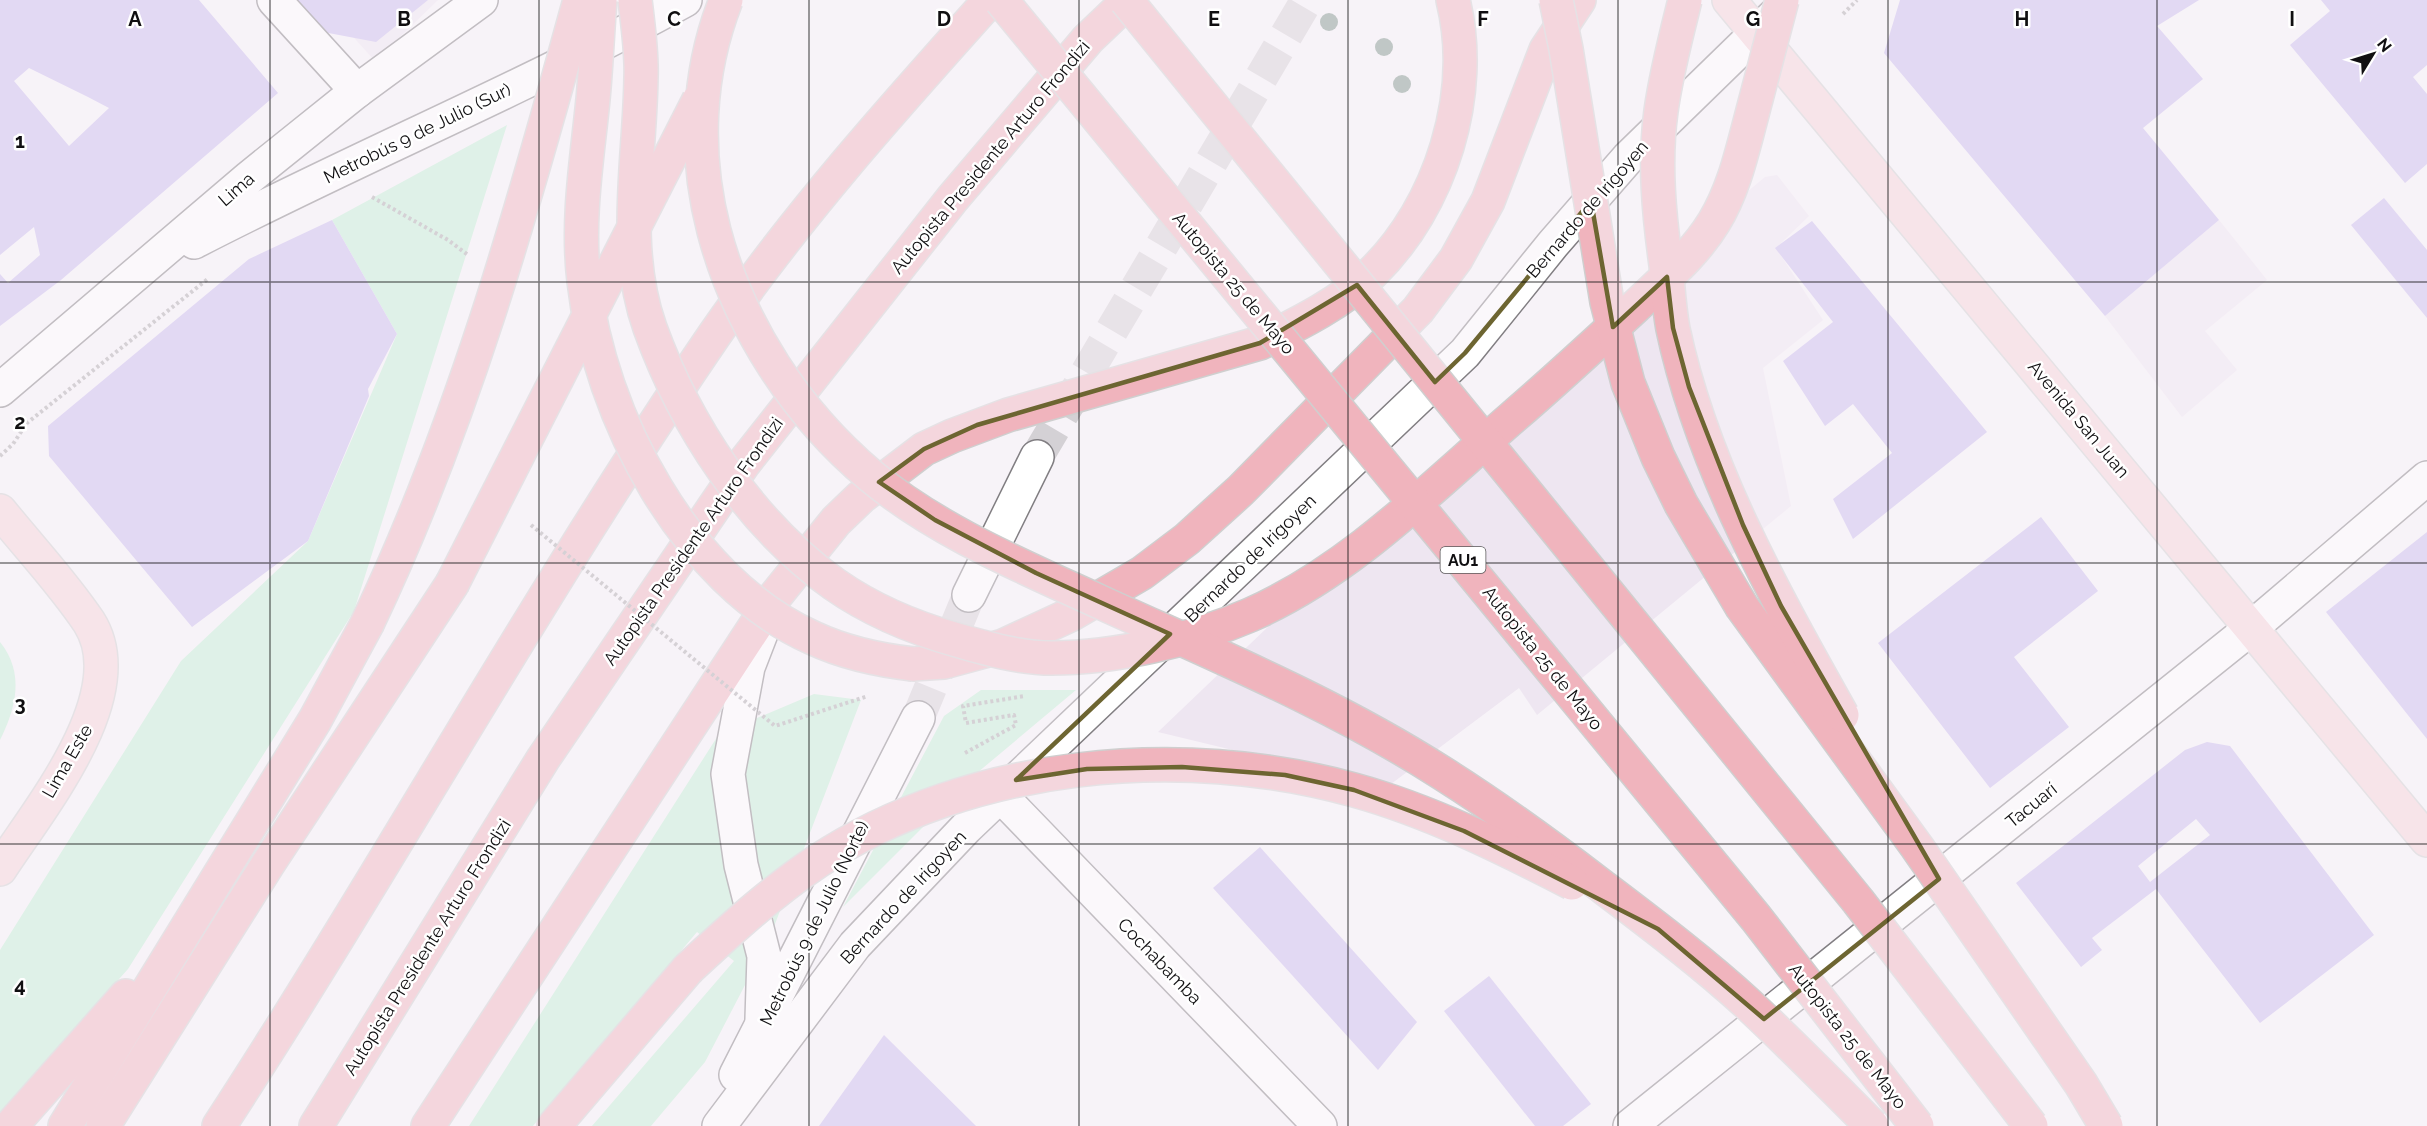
<svg xmlns="http://www.w3.org/2000/svg" width="2427" height="1126" font-family="Raleway,sans-serif">
	<rect width="100%" height="100%" fill="#f7f3f8"/>
	<g fill="#eee6f1">
		<path d="M 320,0 L 438,0 L 375,61 Z"/>
		<path d="M 1777,175 L 1809,216 L 1776,248 L 1823,320 L 1763,368 L 1791,506 L 1537,715 L 1519,688 L 1387,787 L 1158,732 L 1273,622 L 1676,251 L 1765,177 Z"/>
		<path d="M 2219,220 L 2267,280 L 2205,331 L 2237,370 L 2182,417 L 2105,316 Z"/>
	</g>
	<g fill="#c1f0d4">
		<path d="M 507,125 L 354,611 L 128,969 L 0,1113 L 0,950 L 181,661 L 308,541 L 397,334 L 332,220 Z"/>
		<path d="M 0,642 C 25,673 16,708 0,740 Z"/>
		<path d="M 981,690 L 1076,690 L 977,773 L 843,907 L 944,716 Z"/>
		<path d="M 814,694 L 861,700 L 770,937 L 705,1062 L 651,1126 L 592,1126 L 734,961 L 697,932 L 533,1126 L 469,1126 L 719,734 Z"/>
	</g>
	<g fill="#c7baee" fill-rule="evenodd">
		<path d="M 0,0 L 199,0 L 278,93 L 61,280 L 0,326 L 0,274 L 8,283 L 40,255 L 34,227 L 0,255 ZM 29,68 L 88,97 L 109,108 L 69,146 L 14,81 Z"/>
		<path d="M 293,0 L 428,0 L 376,42 L 318,31 Z"/>
		<path d="M 1900,0 L 2199,0 L 2157,26 L 2203,79 L 2143,128 L 2219,220 L 2105,316 L 1884,53 Z"/>
		<path d="M 2321,0 L 2427,0 L 2427,65 L 2413,77 L 2427,94 L 2427,164 L 2405,183 L 2290,45 L 2330,11 Z"/>
		<path d="M 2384,198 L 2427,250 L 2427,318 L 2351,225 Z"/>
		<path d="M 332,220 L 397,334 L 368,389 L 369,396 L 308,541 L 192,627 L 49,456 L 48,426 L 249,259 Z"/>
		<path d="M 1812,221 L 1987,432 L 1853,539 L 1833,499 L 1892,453 L 1853,404 L 1825,426 L 1783,361 L 1833,322 L 1775,248 Z"/>
		<path d="M 2041,517 L 2098,591 L 2014,657 L 2069,727 L 1990,788 L 1878,643 Z"/>
		<path d="M 2427,532 L 2427,739 L 2326,612 Z"/>
		<path d="M 2207,742 L 2230,746 L 2374,935 L 2260,1023 L 2156,889 L 2092,938 L 2102,950 L 2081,967 L 2016,883 L 2185,750 ZM 2196,819 L 2210,835 L 2150,882 L 2138,866 Z"/>
		<path d="M 1260,847 L 1417,1022 L 1378,1070 L 1213,888 Z"/>
		<path d="M 1489,976 L 1591,1104 L 1563,1126 L 1535,1126 L 1444,1011 Z"/>
		<path d="M 884,1035 L 976,1126 L 819,1126 Z"/>
	</g>
	<g fill="none" stroke-linecap="round" stroke-linejoin="round">
		<g stroke="#d4d1d5" stroke-width="33" stroke-dasharray="33 16" stroke-linecap="butt">
			<path d="M 1037,457 L 1307,0"/>
			<path d="M 918,718 L 969,595"/>
		</g>
		<defs>
			<g id="minor">
				<path d="M 274,0 L 357,91"/>
				<path d="M 194,242 C 356,158 525,88 685,0"/>
				<path d="M 0,390 L 250,177 L 357,91 L 481,0"/>
				<path d="M 969,595 L 1037,457"/>
				<path d="M 1000,795 L 1320,1126"/>
				<path d="M 762,1019 L 764,956 L 741,865 L 728,774 L 748,667 L 765,623"/>
				<path d="M 736,1075 L 918,718"/>
				<path d="M 719,1126 L 855,945 L 966,828 L 1465,353 L 1553,244 L 1628,158 L 1777,13"/>
				<path d="M 1630,1126 L 2250,629 L 2427,478"/>
			</g>
			<g id="major">
				<path d="M 1729,0 L 2427,840"/>
				<path d="M 0,511 C 29,547 63,583 89,622 C 135,694 38,810 0,869"/>
			</g>
			<g id="highway">
				<path d="M 913,664 L 944,662 L 1003,646 L 1070,615 L 1142,573 L 1187,539 L 1241,490 L 1418,310 L 1456,259 L 1488,201 L 1546,50 L 1579,0"/>
				<path d="M 11,1126 L 126,996"/>
				<path d="M 65,1126 L 315,720 L 367,624"/>
				<path d="M 103,1126 L 268,864 L 452,584"/>
				<path d="M 219,1126 C 389,865 539,591 715,334 C 797,215 894,107 990,0"/>
				<path d="M 316,1126 L 543,759 L 744,463 L 953,198 L 1088,39 L 1129,0"/>
				<path d="M 428,1126 L 773,599 L 836,521 L 861,497 L 924,449 L 952,436 L 1008,415 L 1260,343 C 1298,324 1341,303 1372,273 C 1441,206 1476,94 1453,0"/>
				<path d="M 554,1126 L 688,969"/>
			</g>
		</defs>
		<use href="#minor" stroke="#817e82" stroke-width="36"/>
		<use href="#major" stroke="#cfcfcf" stroke-width="36"/>
		<use href="#highway" stroke="#cfcfcf" stroke-width="36"/>
		<g stroke="#aba8ac" stroke-width="4" stroke-dasharray="3 3" stroke-linecap="butt">
			<path d="M 1843,14 L 1857,0"/>
			<path d="M 372,197 L 448,240 L 468,255"/>
			<path d="M 0,456 L 13,444 L 27,423 L 209,278"/>
			<path d="M 965,753 L 1016,725 L 1014,715 L 966,723 L 963,706 L 1025,696"/>
		</g>
		<use href="#minor" stroke="#fff" stroke-width="33"/>
		<use href="#major" stroke="#f6d2d7" stroke-width="33"/>
		<use href="#highway" stroke="#f0b4bd" stroke-width="33"/>
		<defs>
			<g id="highway-bridge">
				<path d="M 600,0 C 597,36 596,73 592,109 C 586,166 577,223 584,281 C 599,415 685,581 813,638 C 845,653 878,660 913,664"/>
				<path d="M 635,0 C 638,26 642,52 641,77 C 640,160 621,247 650,328 C 685,425 749,523 834,584 C 871,610 914,628 957,640 C 988,649 1020,658 1052,658 C 1115,658 1192,640 1250,615 C 1350,571 1431,488 1513,417 C 1555,381 1595,344 1635,307 C 1663,280 1694,255 1714,222 C 1733,191 1741,156 1750,122 C 1761,81 1771,41 1782,0"/>
				<path d="M 726,0 C 697,74 694,154 714,231 C 739,326 796,413 871,476 C 937,531 1022,566 1100,602 C 1216,655 1334,704 1442,773 C 1496,807 1548,845 1599,884 C 1649,922 1701,961 1748,1004 C 1790,1043 1831,1085 1872,1126"/>
				<path d="M 1001,0 L 1756,918 L 1917,1126"/>
				<path d="M 1126,0 L 1858,901 L 2031,1126"/>
				<path d="M 1556,0 L 1566,49 L 1607,302 L 1628,383 L 1658,457 L 1681,504 L 1742,607 L 1917,847 L 2081,1084 L 2106,1126"/>
				<path d="M 1685,0 C 1676,36 1666,74 1661,111 C 1654,163 1659,214 1666,265 C 1668,286 1669,308 1673,329 C 1702,466 1774,594 1842,715"/>
				<path d="M 452,584 L 699,100"/>
				<path d="M 367,624 C 462,425 522,212 580,0"/>
				<path d="M 688,969 C 729,931 770,893 818,861 C 970,761 1181,742 1354,790 C 1430,811 1502,847 1572,883"/>
			</g>
		</defs>
		<use href="#highway-bridge" stroke="#cfcfcf" stroke-width="36" stroke-linecap="butt"/>
		<path stroke="#aba8ac" stroke-width="4" stroke-dasharray="3 3" stroke-linecap="butt" d="M 531,525 L 775,726 L 868,696"/>
		<use href="#highway-bridge" stroke="#f0b4bd" stroke-width="33"/>
	</g>
	<g fill="#7c9389">
		<circle cx="1329" cy="22" r="9"/>
		<circle cx="1384" cy="47" r="9"/>
		<circle cx="1402" cy="84" r="9"/>
	</g>
	<path d="M0 0H2427V1126H0ZM 1591,201 L 1613,327 L 1667,277 L 1673,328 L 1689,387 L 1743,525 L 1781,606 L 1939,879 L 1764,1019 L 1658,929 L 1464,831 L 1354,790 L 1285,775 L 1182,767 L 1087,769 L 1016,780 L 1170,634 L 1036,573 L 935,520 L 879,482 L 924,449 L 977,425 L 1260,343 L 1357,285 L 1435,382 L 1465,353 Z" fill="#f7f3f8" fill-opacity=".55" fill-rule="evenodd"/>
	<path fill="none" stroke="#6d6531" stroke-width="4.5" stroke-linejoin="round" d="M 1591,201 L 1613,327 L 1667,277 L 1673,328 L 1689,387 L 1743,525 L 1781,606 L 1939,879 L 1764,1019 L 1658,929 L 1464,831 L 1354,790 L 1285,775 L 1182,767 L 1087,769 L 1016,780 L 1170,634 L 1036,573 L 935,520 L 879,482 L 924,449 L 977,425 L 1260,343 L 1357,285 L 1435,382 L 1465,353 Z"/>
	<path fill="none" stroke="#100f11" stroke-width="1.5" stroke-opacity="0.55" d="M 270,0 L 270,1126M 539,0 L 539,1126M 809,0 L 809,1126M 1079,0 L 1079,1126M 1348,0 L 1348,1126M 1618,0 L 1618,1126M 1888,0 L 1888,1126M 2157,0 L 2157,1126M 0,282 L 2427,282M 0,563 L 2427,563M 0,844 L 2427,844"/>
	<g text-anchor="middle" dominant-baseline="central" stroke-width="5" stroke-linejoin="round" paint-order="stroke">
		<rect fill="#fff" stroke="#585758" stroke-width="1.5" x="1440.5" y="547" width="45" height="26" rx="4.5"/>
		<g font-size="16" font-weight="bold" fill="#100f11">
			<text x="1463" y="560">AU1</text>
		</g>
		<g font-size="18" fill="#100f11" stroke="#fff">
			<text transform="translate(417 133) rotate(-26)">Metrobús 9 de Julio (Sur)</text>
			<text transform="translate(990 157) rotate(-50)">Autopista Presidente Arturo Frondizi</text>
			<text transform="translate(236 189) rotate(-41)">Lima</text>
			<text transform="translate(1587 209) rotate(-49)">Bernardo de Irigoyen</text>
			<text transform="translate(1234 283) rotate(50)">Autopista 25 de Mayo</text>
			<text transform="translate(2079 419) rotate(50)">Avenida San Juan</text>
			<text transform="translate(693 541) rotate(-55)">Autopista Presidente Arturo Frondizi</text>
			<text transform="translate(1250 558) rotate(-44)">Bernardo de Irigoyen</text>
			<text transform="translate(1543 658) rotate(51)">Autopista 25 de Mayo</text>
			<text transform="translate(67 761) rotate(-60)">Lima Este</text>
			<text transform="translate(2031 805) rotate(-39)">Tacuarí</text>
			<text transform="translate(903 897) rotate(-47)">Bernardo de Irigoyen</text>
			<text transform="translate(814 923) rotate(-64)">Metrobús 9 de Julio (Norte)</text>
			<text transform="translate(427 947) rotate(-58)">Autopista Presidente Arturo Frondizi</text>
			<text transform="translate(1160 961) rotate(46)">Cochabamba</text>
			<text transform="translate(1848 1036) rotate(52)">Autopista 25 de Mayo</text>
		</g>
	</g>
	<g font-size="20" text-anchor="middle" font-weight="bold" fill="#100f11" stroke="#fff" stroke-width="5" stroke-linejoin="round" paint-order="stroke">
		<text x="135" y="26">A</text>
		<text x="404" y="26">B</text>
		<text x="674" y="26">C</text>
		<text x="944" y="26">D</text>
		<text x="1214" y="26">E</text>
		<text x="1483" y="26">F</text>
		<text x="1753" y="26">G</text>
		<text x="2022" y="26">H</text>
		<text x="2292" y="26">I</text>
		<text x="20" y="148">1</text>
		<text x="20" y="429">2</text>
		<text x="20" y="711">3</text>
		<text x="20" y="992">4</text>
	</g>
	<g transform="translate(2373 54) rotate(52)" stroke="#ffffff" stroke-width="4.5" paint-order="stroke">
	<path d="M0-4.5L10 22L0 15L-10 22Z" fill="#100f11"/>
	<text y="-9" font-size="16" font-weight="bold" text-anchor="middle" fill="#100f11">N</text>
	</g>
</svg>
